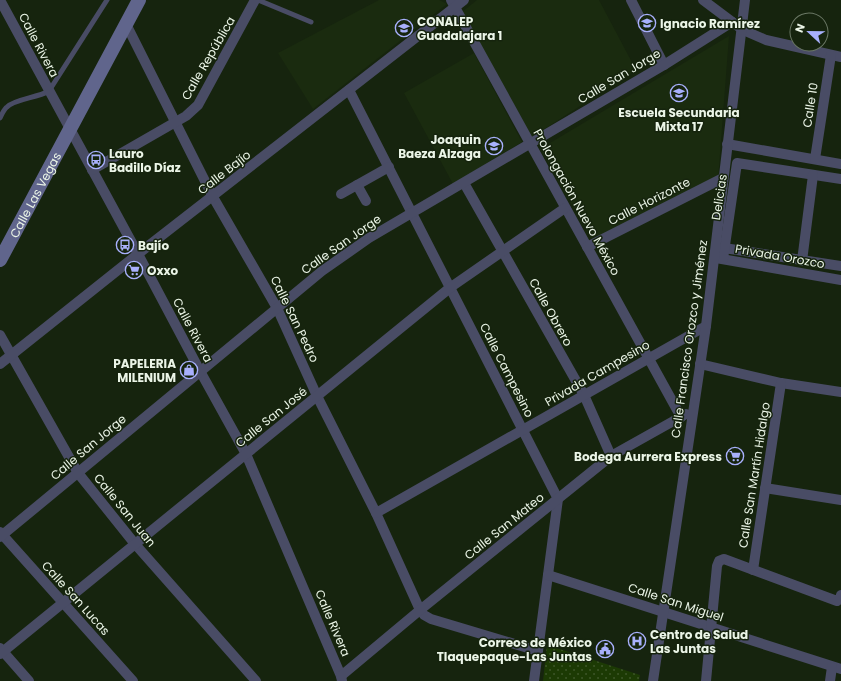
<svg xmlns="http://www.w3.org/2000/svg" width="841" height="681" font-family="Poppins,sans-serif">
	<defs>
		<pattern id="park-dots" width="8" height="8" patternUnits="userSpaceOnUse"><rect width="8" height="8" fill="#1c3a04"/><path d="M2 2h.1M6 6h.1" fill="none" stroke="#3d5729" stroke-width="1.8" stroke-linecap="round"/></pattern>
	</defs>
	<rect width="100%" height="100%" fill="#16240e"/>
	<g fill="#1a2b0f">
		<path d="M 379,0 L 439,0 L 447,4 L 313,109 L 278,53 Z"/>
		<path d="M 477,0 L 599,0 L 636,70 L 532,137 L 462,12 Z"/>
		<path d="M 729,36 L 718,180 L 593,242 L 540,149 Z"/>
		<path d="M 474,53 L 522,142 L 453,184 L 404,93 Z"/>
	</g>
	<path fill="url(#park-dots)" d="M 547,645 L 640,675 L 639,681 L 543,681 Z"/>
	<g fill="none" stroke-linecap="round" stroke-linejoin="round">
		<g stroke="#494c65" stroke-width="5">
			<path d="M 258,0 L 311,22"/>
			<path d="M 0,118 C 2,114 4,109 7,107 C 15,99 37,98 49,91 L 107,0"/>
		</g>
		<g stroke="#494c65" stroke-width="10">
			<path d="M 0,0 L 138,254 L 200,371 L 246,454 L 341,676 L 342,681"/>
			<path d="M 451,0 L 681,417"/>
			<path d="M 631,0 L 664,65"/>
			<path d="M 703,0 L 743,30 L 766,40 L 841,57"/>
			<path d="M 126,24 L 213,197 L 277,308 L 317,396 L 376,513 L 420,610 L 424,615 L 431,619 L 538,651"/>
			<path d="M 349,90 L 558,499 L 534,681"/>
			<path d="M 727,144 L 841,164"/>
			<path d="M 815,159 L 831,55"/>
			<path d="M 92,170 L 186,116 L 198,105 L 255,0"/>
			<path d="M 464,183 L 584,395 L 611,456"/>
			<path d="M 357,185 L 366,201"/>
			<path d="M 341,194 L 389,167"/>
			<path d="M 587,247 L 723,178"/>
			<path d="M 724,248 L 841,266"/>
			<path d="M 716,258 L 841,280"/>
			<path d="M 723,259 L 737,163 L 841,179"/>
			<path d="M 802,261 L 813,175"/>
			<path d="M 0,335 L 78,473 L 135,544 L 256,681"/>
			<path d="M 0,364 L 138,254 L 464,0"/>
			<path d="M 700,364 L 781,383 L 841,392"/>
			<path d="M 765,488 L 841,500"/>
			<path d="M 376,513 L 706,326"/>
			<path d="M 0,532 L 133,681"/>
			<path d="M 0,537 L 322,271 L 369,238 L 664,65 L 732,22"/>
			<path d="M 753,570 L 781,383"/>
			<path d="M 548,575 L 841,669"/>
			<path d="M 0,648 L 29,681"/>
			<path d="M 0,654 L 451,287 L 565,208"/>
			<path d="M 341,676 L 420,610 L 611,456 L 686,414"/>
			<path d="M 653,681 L 706,326 L 745,0"/>
			<path d="M 706,681 L 717,566 L 719,561 L 724,559 L 837,601 L 840,599 L 841,595"/>
			<path d="M 830,681 L 832,667"/>
		</g>
		<path stroke="#60658c" stroke-width="14" id="s1" d="M 0,260 L 139,0"/>
	</g>
	<defs>
		<symbol id="school-ring" viewBox="-11 -11 22 22"><circle r="9.5" fill="#16240e" stroke="#a8b0fc" stroke-width="1.5"/><path d="M0-5L7-2L0 1L-7-2ZM-4 1L0 2.5L4 1V4Q0 6-4 4Z" fill="#a8b0fc"/></symbol>
		<symbol id="university-ring" viewBox="-11 -11 22 22"><circle r="9.5" fill="#16240e" stroke="#a8b0fc" stroke-width="1.5"/><path d="M0-5L7-2L0 1L-7-2ZM-4 1L0 2.5L4 1V4Q0 6-4 4Z" fill="#a8b0fc"/></symbol>
		<symbol id="bus-ring" viewBox="-11 -11 22 22"><circle r="9.5" fill="#16240e" stroke="#a8b0fc" stroke-width="1.5"/><path d="M-5-6H5V4H4V6H2V4H-2V6H-4V4H-5ZM-3.5-4V0h7V-4ZM-3.5 1.2v1.5H-2V1.2ZM2 1.2v1.5H3.5V1.2Z" fill="#a8b0fc"/></symbol>
		<symbol id="supermarket-ring" viewBox="-11 -11 22 22"><circle r="9.5" fill="#16240e" stroke="#a8b0fc" stroke-width="1.5"/><path d="M-6-5.5h2.5l.6 2H6L4.5 2H-2.5L-4.4-4H-6ZM-1.5 3.2a1.3 1.3 0 1 0 .1 0ZM3 3.2a1.3 1.3 0 1 0 .1 0Z" fill="#a8b0fc"/></symbol>
		<symbol id="shop-ring" viewBox="-11 -11 22 22"><circle r="9.5" fill="#16240e" stroke="#a8b0fc" stroke-width="1.5"/><path d="M-5-2.5h2.3a2.7 3.5 0 0 1 5.4 0H5L5.5 6h-11ZM-1.5-2.5h3a1.5 2.3 0 0 0-3 0Z" fill="#a8b0fc"/></symbol>
		<symbol id="hospital-ring" viewBox="-11 -11 22 22"><circle r="9.5" fill="#16240e" stroke="#a8b0fc" stroke-width="1.5"/><path d="M-5-5h3v3.5h4V-5h3V5h-3V1.5h-4V5h-3Z" fill="#a8b0fc"/></symbol>
		<symbol id="civic-ring" viewBox="-11 -11 22 22"><circle r="9.5" fill="#16240e" stroke="#a8b0fc" stroke-width="1.5"/><path d="M-.6-6.5H3V-4.5H.6V-3L4-1V1h2V6H-6V1h2V-1L-.6-3ZM-1.2 2.5V6h2.4V2.5Z" fill="#a8b0fc"/></symbol>
	</defs>
	<g fill-rule="evenodd">
		<use href="#school-ring" x="637" y="13" width="20" height="20"/>
		<use href="#university-ring" x="394" y="18" width="20" height="20"/>
		<use href="#school-ring" x="669" y="83" width="20" height="20"/>
		<use href="#school-ring" x="484" y="136" width="20" height="20"/>
		<use href="#bus-ring" x="86" y="150" width="20" height="20"/>
		<use href="#bus-ring" x="115" y="235" width="20" height="20"/>
		<use href="#supermarket-ring" x="124" y="260" width="20" height="20"/>
		<use href="#shop-ring" x="179" y="360" width="20" height="20"/>
		<use href="#supermarket-ring" x="725" y="446" width="20" height="20"/>
		<use href="#hospital-ring" x="627" y="631" width="20" height="20"/>
		<use href="#civic-ring" x="595" y="639" width="20" height="20"/>
	</g>
	<g text-anchor="middle" dominant-baseline="central" stroke-width="3" stroke-linejoin="round" paint-order="stroke">
		<g font-size="12" font-weight="bold" fill="#ebf5e7" stroke="#16240e" text-anchor="start">
			<text x="417" y="21">CONALEP<tspan x="417" dy="14">Guadalajara 1</tspan></text>
			<text x="660" y="23">Ignacio Ramírez</text>
			<text x="679" y="112" text-anchor="middle">Escuela Secundaria<tspan x="679" dy="14">Mixta 17</tspan></text>
			<text x="481" y="139" text-anchor="end">Joaquin<tspan x="481" dy="14">Baeza Alzaga</tspan></text>
			<text x="109" y="153">Lauro<tspan x="109" dy="14">Badillo Díaz</tspan></text>
			<text x="138" y="245">Bajío</text>
			<text x="147" y="270">Oxxo</text>
			<text x="176" y="363" text-anchor="end">PAPELERIA<tspan x="176" dy="14">MILENIUM</tspan></text>
			<text x="722" y="456" text-anchor="end">Bodega Aurrera Express</text>
			<text x="650" y="634">Centro de Salud<tspan x="650" dy="14">Las Juntas</tspan></text>
			<text x="592" y="642" text-anchor="end">Correos de México<tspan x="592" dy="14">Tlaquepaque-Las Juntas</tspan></text>
		</g>
		<g font-size="12" fill="#ebf5e7" stroke="#16240e">
			<text transform="translate(39 45) rotate(62)">Calle Rivera</text>
			<text transform="translate(208 58) rotate(-60)">Calle República</text>
			<text transform="translate(619 76) rotate(-31)">Calle San Jorge</text>
			<text transform="translate(810 105) rotate(-81)">Calle 10</text>
			<text transform="translate(224 172) rotate(-38)">Calle Bajío</text>
			<text stroke="none"><textPath href="#s1" startOffset="74">Calle Las Vegas</textPath></text>
			<text transform="translate(719 197) rotate(-81)">Delicias</text>
			<text transform="translate(649 201) rotate(-27)">Calle Horizonte</text>
			<text transform="translate(577 202) rotate(61)">Prolongación Nuevo México</text>
			<text transform="translate(341 244) rotate(-35)">Calle San Jorge</text>
			<text transform="translate(780 256) rotate(10)">Privada Orozco</text>
			<text transform="translate(551 312) rotate(61)">Calle Obrero</text>
			<text transform="translate(295 319) rotate(64)">Calle San Pedro</text>
			<text transform="translate(193 330) rotate(62)">Calle Rivera</text>
			<text transform="translate(689 339) rotate(-82)">Calle Francisco Orozco y Jiménez</text>
			<text transform="translate(507 370) rotate(63)">Calle Campesino</text>
			<text transform="translate(597 373) rotate(-30)">Privada Campesino</text>
			<text transform="translate(271 417) rotate(-39)">Calle San José</text>
			<text transform="translate(88 447) rotate(-40)">Calle San Jorge</text>
			<text transform="translate(754 475) rotate(-81)">Calle San Martín Hidalgo</text>
			<text transform="translate(125 510) rotate(51)">Calle San Juan</text>
			<text transform="translate(504 526) rotate(-39)">Calle San Mateo</text>
			<text transform="translate(76 598) rotate(48)">Calle San Lucas</text>
			<text transform="translate(676 602) rotate(18)">Calle San Miguel</text>
			<text transform="translate(333 623) rotate(67)">Calle Rivera</text>
		</g>
	</g>
	<g transform="translate(809 32) rotate(292)"><circle r="19" fill="#16240e" stroke="#6b7865"/>
	<path d="M0-3L7 15L0 10L-7 15Z" fill="#a8b0fc"/>
	<text y="-6" font-size="11" font-weight="bold" text-anchor="middle" fill="#ebf5e7">N</text>
	</g>
</svg>
